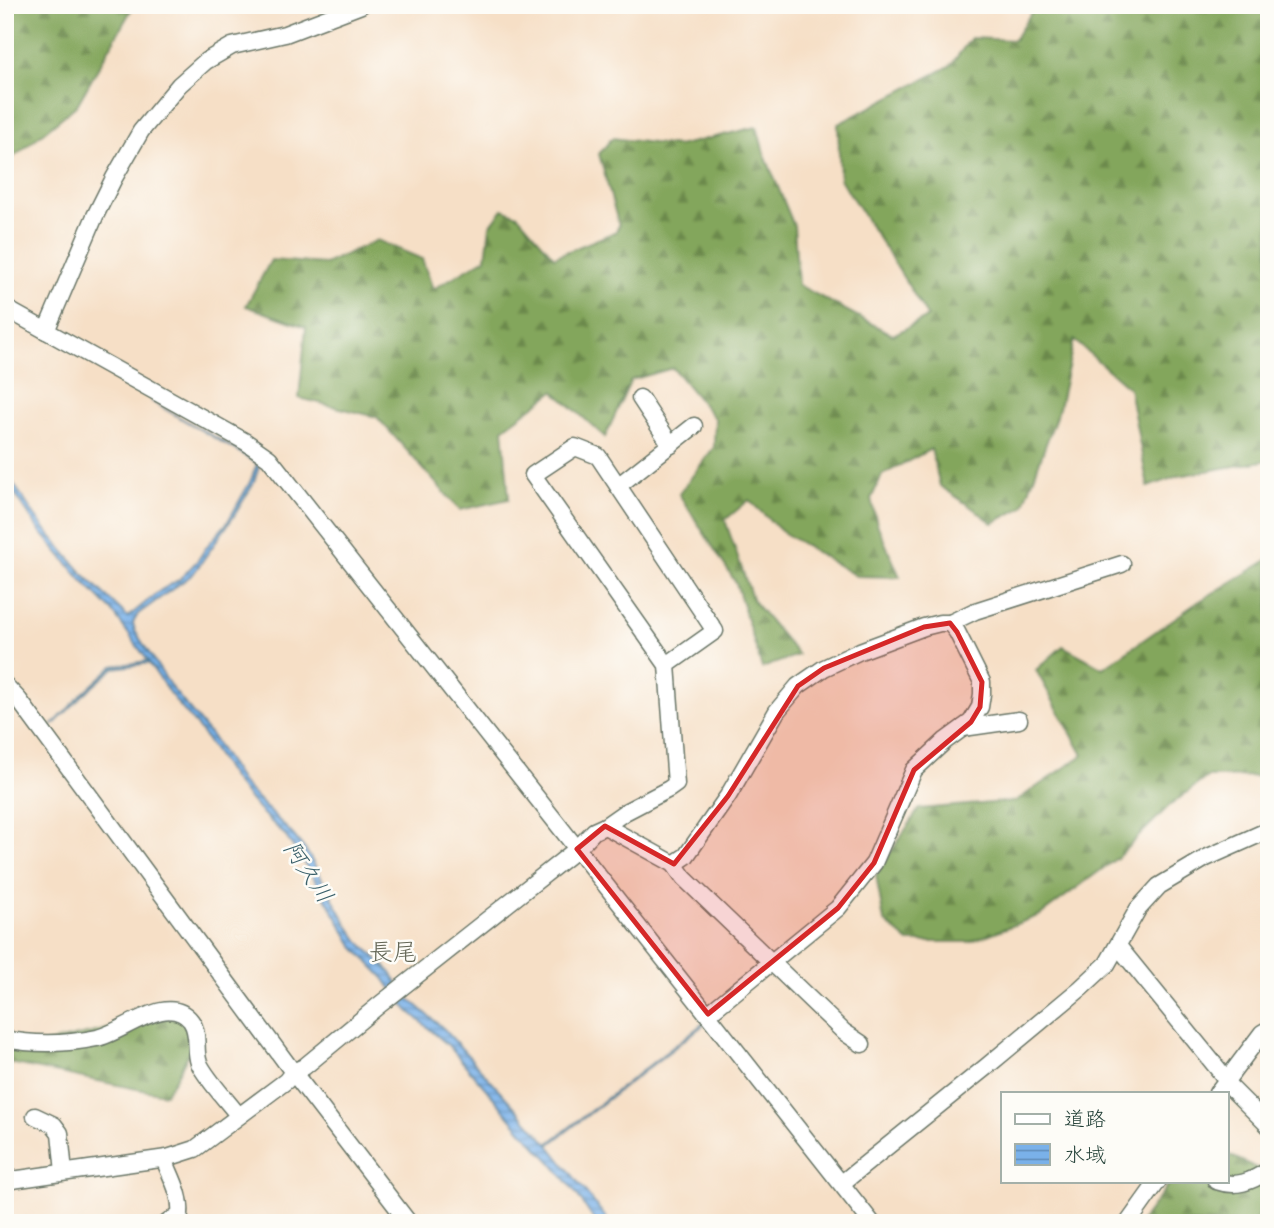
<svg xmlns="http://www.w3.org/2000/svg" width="1274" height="1228" font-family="'Playpen Sans','Klee One',sans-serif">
	<defs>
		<pattern id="forest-firs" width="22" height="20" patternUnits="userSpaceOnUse" patternTransform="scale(1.75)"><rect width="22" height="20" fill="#83a65b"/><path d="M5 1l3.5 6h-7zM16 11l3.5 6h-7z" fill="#6b884c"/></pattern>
		<pattern id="water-rules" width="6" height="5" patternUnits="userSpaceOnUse" patternTransform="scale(1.75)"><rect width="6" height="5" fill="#7ab1e9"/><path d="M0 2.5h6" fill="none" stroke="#6391be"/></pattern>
	</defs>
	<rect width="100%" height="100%" fill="#fdfcf7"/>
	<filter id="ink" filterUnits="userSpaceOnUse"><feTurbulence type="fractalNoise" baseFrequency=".0143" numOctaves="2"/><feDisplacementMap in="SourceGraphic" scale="14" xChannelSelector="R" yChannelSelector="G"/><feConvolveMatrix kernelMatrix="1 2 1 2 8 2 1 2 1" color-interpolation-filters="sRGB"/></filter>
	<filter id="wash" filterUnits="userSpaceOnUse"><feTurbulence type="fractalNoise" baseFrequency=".00686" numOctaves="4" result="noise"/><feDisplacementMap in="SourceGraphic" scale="28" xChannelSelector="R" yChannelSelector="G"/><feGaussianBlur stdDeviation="1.57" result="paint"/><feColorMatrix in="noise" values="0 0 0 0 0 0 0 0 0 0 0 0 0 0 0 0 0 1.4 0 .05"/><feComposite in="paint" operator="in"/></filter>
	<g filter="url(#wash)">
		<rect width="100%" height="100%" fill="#f6dfc6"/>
		<g fill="url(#forest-firs)" stroke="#517248" stroke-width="2">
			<path d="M 5,5 L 134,5 L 77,105 L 5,164 Z"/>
			<path d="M 1040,5 L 1238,5 L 1269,11 L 1269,460 L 1178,476 L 1148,487 L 1129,388 L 1074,340 L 1059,408 L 1023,507 L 993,523 L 971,507 L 940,486 L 931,449 L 882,475 L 871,499 L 877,524 L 900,577 L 856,576 L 781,531 L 749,500 L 725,520 L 753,601 L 798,655 L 762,668 L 736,583 L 679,494 L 714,447 L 715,419 L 673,368 L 631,380 L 605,437 L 554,391 L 503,429 L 509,499 L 460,510 L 377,417 L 299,398 L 306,327 L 246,306 L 271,260 L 325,264 L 377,240 L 422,259 L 433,289 L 486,258 L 490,226 L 503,209 L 518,215 L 554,257 L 615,232 L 619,226 L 599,154 L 612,138 L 677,146 L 757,127 L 764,153 L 794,226 L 798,285 L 893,335 L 928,317 L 890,256 L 840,179 L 838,124 L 950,66 L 971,38 L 1014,40 L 1033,10 Z"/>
			<path d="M 1269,557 L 1269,776 L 1207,777 L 1168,807 L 1117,858 L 1040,915 L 969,942 L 909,942 L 884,921 L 876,875 L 919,809 L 1016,801 L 1083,755 L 1036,670 L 1063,646 L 1103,668 L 1198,602 L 1266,561 Z"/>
			<path d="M 178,1017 L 187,1025 L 191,1049 L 176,1077 L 165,1094 L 137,1089 L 5,1062 L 5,1044 L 27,1048 L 146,1020 Z"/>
			<path d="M 1227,1154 L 1269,1174 L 1269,1223 L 1140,1223 L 1171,1181 L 1227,1181 Z"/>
		</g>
		<path fill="url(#water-rules)" stroke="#4c778e" stroke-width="2" d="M 151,401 L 243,453 L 258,464 L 259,467 L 253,484 L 234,516 L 193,574 L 138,614 L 133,623 L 135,631 L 171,687 L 212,737 L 242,783 L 294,836 L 307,852 L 347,924 L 359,941 L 391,973 L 407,997 L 444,1029 L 548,1144 L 705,1022 L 706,1023 L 549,1145 L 610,1223 L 596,1223 L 574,1190 L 553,1164 L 523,1132 L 449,1046 L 409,1011 L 400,1001 L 384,978 L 354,947 L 312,875 L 294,848 L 284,834 L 259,810 L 234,781 L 200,730 L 170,694 L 149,663 L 114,668 L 83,695 L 52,726 L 81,695 L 113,666 L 148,661 L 112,611 L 81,579 L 39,530 L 5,479 L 5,471 L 35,516 L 49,534 L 83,574 L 128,617 L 161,590 L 180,579 L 198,560 L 207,546 L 227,523 L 250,482 L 257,464 L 242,454 Z"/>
	</g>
	<g filter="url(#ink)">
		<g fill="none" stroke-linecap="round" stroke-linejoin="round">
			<defs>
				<g id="minor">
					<path d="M 5,308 L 246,442 L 269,458 L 872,1223"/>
					<path d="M 46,331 L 95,216 L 114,178 L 141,131 L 179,85 L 206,61 L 232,46 L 285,34 L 361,5"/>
					<path d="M 640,398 L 671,445"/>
					<path d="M 618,486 L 694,426"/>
					<path d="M 950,623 L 975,611 L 1122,564"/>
					<path d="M 5,685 L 19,700 L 293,1072 L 409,1223"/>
					<path d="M 963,728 L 1019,720"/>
					<path d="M 605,826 L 625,812 L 669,789 L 676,784 L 667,665 L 715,631 L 598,456 L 575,447 L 533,475 L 667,665"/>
					<path d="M 674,864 L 684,878 L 844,1032 L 862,1044"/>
					<path d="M 1118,946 L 1227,1080"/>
					<path d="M 5,1039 C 34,1045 68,1044 97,1038 C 123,1033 168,991 191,1021 C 200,1034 194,1050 199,1063 C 205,1077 228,1102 238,1115"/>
					<path d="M 1225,1082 L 1269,1126"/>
					<path d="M 1217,1093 L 1262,1033 L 1269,1029"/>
					<path d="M 35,1116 L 54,1125 L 60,1133 L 64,1172"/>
					<path d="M 164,1159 C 171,1177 182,1195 180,1214 L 167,1223"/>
					<path d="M 5,1181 L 167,1158 L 195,1149 L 286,1081 L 293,1072 L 304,1067 L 378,1006 L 577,849 L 594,831 L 605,826 L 674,864 L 686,856 L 728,796 L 777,711 L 798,686 L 824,668 L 860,651 L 924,627 L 940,623 L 950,623 L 957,632 L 982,682 L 982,694 L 980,707 L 971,722 L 945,741 L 914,770 L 874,863 L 838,908 L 708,1014"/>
					<path d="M 1216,1181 C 1236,1188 1251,1182 1269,1170"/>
					<path d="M 842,1183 L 986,1067 L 1081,988 L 1107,964 L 1138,909 L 1159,886 L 1206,858 L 1269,830"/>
					<path d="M 1128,1223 L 1158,1181"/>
				</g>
			</defs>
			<use href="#minor" stroke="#6a7667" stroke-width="19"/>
			<use href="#minor" stroke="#fff" stroke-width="16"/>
		</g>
	</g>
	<path fill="#d62828" fill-opacity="0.2" stroke="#d62828" stroke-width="5" stroke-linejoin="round" d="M 950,623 L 957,632 L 982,682 L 980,707 L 971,722 L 914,770 L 874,863 L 838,908 L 708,1014 L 577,849 L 605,826 L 674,864 L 728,796 L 798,686 L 824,668 L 924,627 Z"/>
	<g text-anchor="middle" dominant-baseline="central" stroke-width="5" stroke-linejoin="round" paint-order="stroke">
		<g font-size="23" font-style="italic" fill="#3a606a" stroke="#fdfcf7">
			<text transform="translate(310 871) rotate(56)">阿久川</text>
		</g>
		<g font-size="24" fill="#646757" stroke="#fdfcf7">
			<text x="393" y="950">長尾</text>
		</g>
	</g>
	<rect width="1274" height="1228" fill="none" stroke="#fdfcf7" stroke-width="28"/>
	<rect x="1001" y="1092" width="228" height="91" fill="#fdfcf7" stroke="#a4b0a9" stroke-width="2"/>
	<rect x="1015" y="1114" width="35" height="10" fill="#ffffff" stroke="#a4b0a9" stroke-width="2"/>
	<text x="1064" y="1126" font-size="21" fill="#1f3d34">道路</text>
	<rect x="1015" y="1144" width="35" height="21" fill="url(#water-rules)" stroke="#a4b0a9" stroke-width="2"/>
	<text x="1064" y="1162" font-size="21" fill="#1f3d34">水域</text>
</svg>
